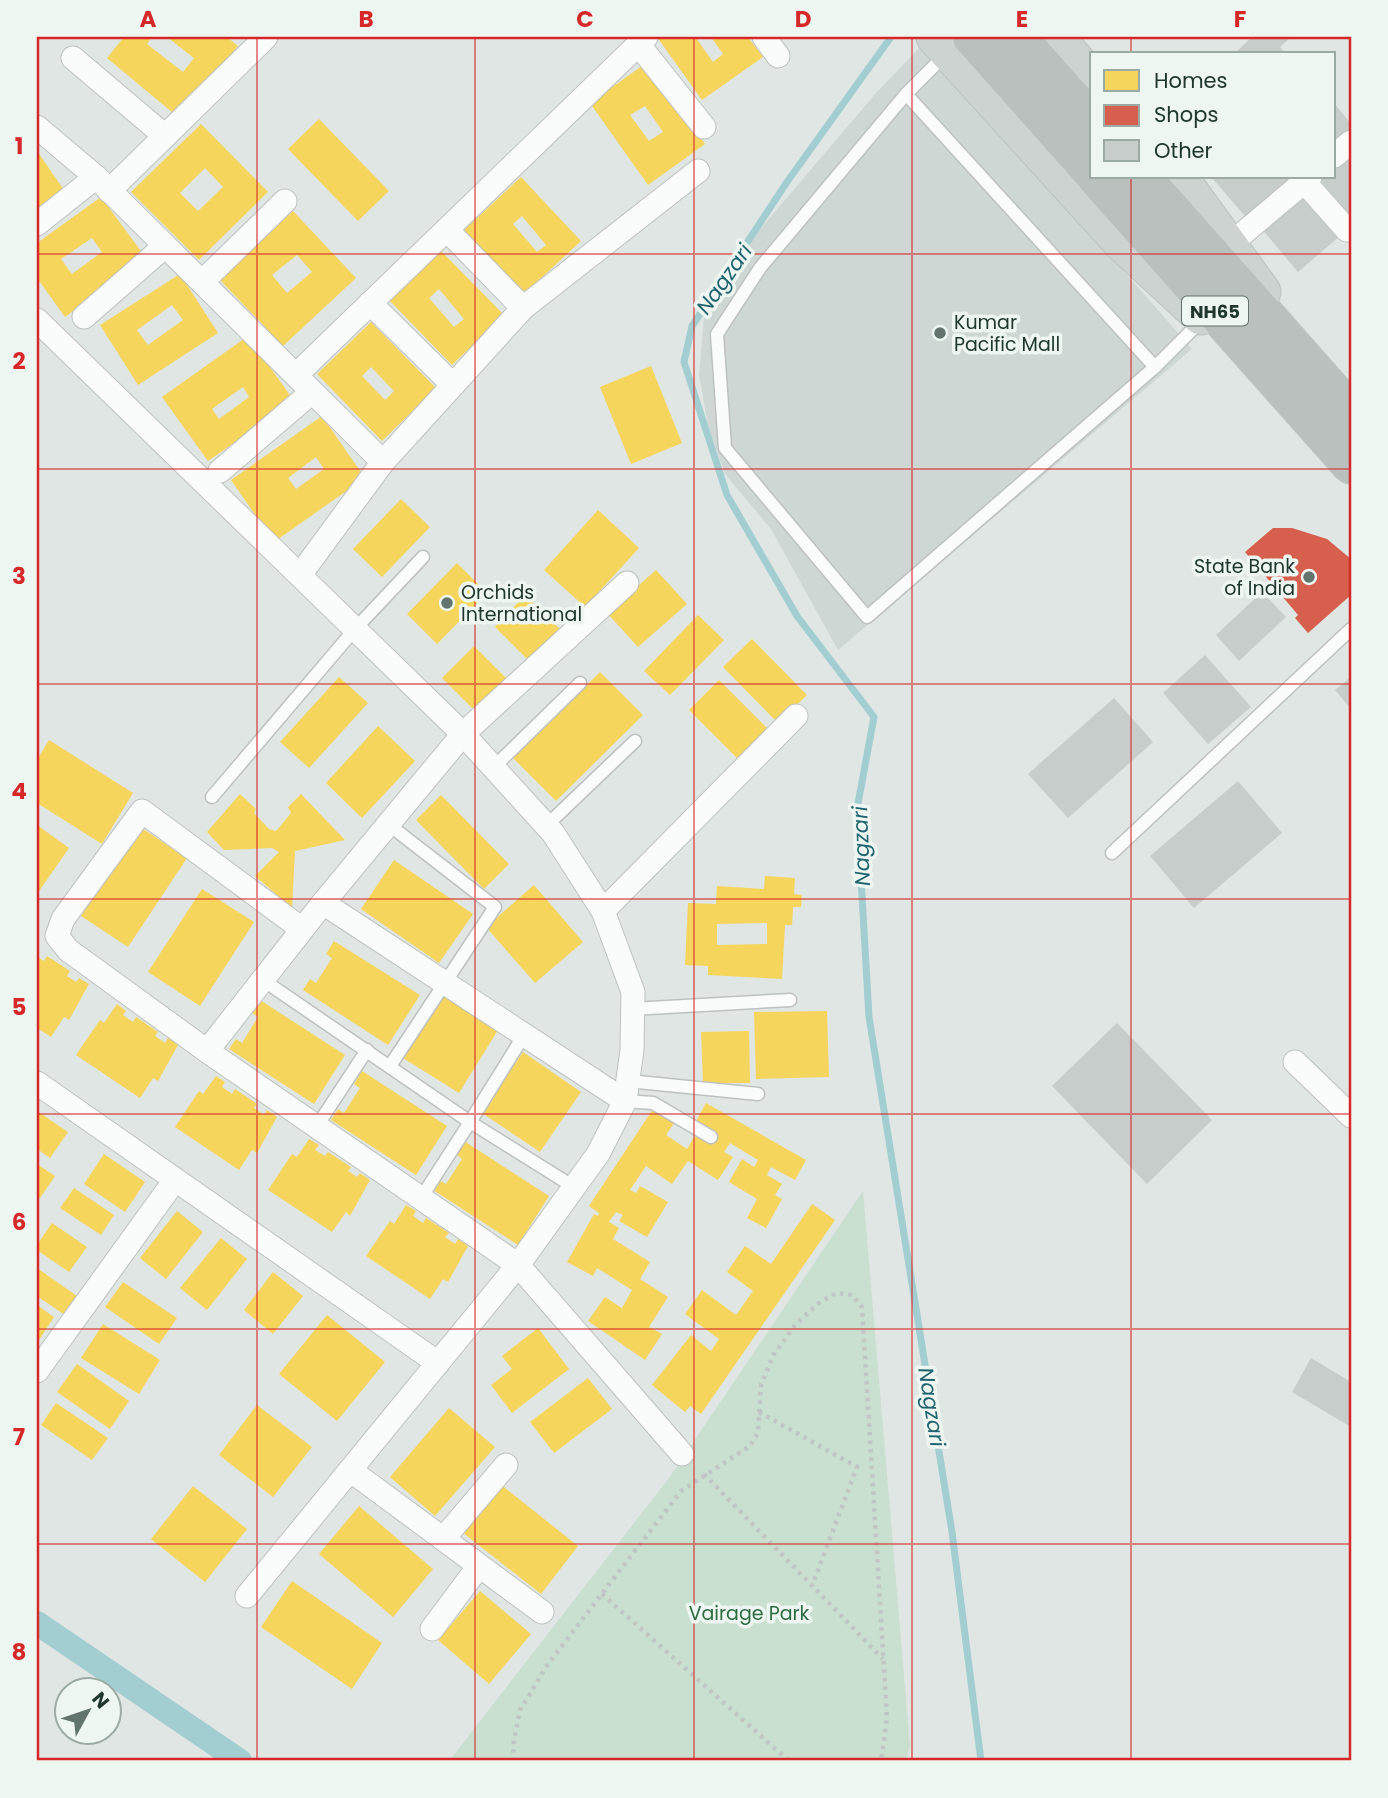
<svg xmlns="http://www.w3.org/2000/svg" width="1388" height="1798" font-family="Poppins,sans-serif">
	<rect width="100%" height="100%" fill="#e0e6e3"/>
	<path fill="#ced7d3" d="M 924,43 L 1192,349 L 838,650 L 771,529 L 725,474 L 708,425 L 699,375 L 704,318 L 733,261 L 876,93 Z"/>
	<path fill="#c9dfcf" d="M 863,1191 L 910,1746 L 906,1761 L 449,1761 L 669,1478 Z"/>
	<g fill="#f6d55c" fill-rule="evenodd">
		<path d="M 124,37 L 152,37 L 147,44 L 183,72 L 194,58 L 167,37 L 227,37 L 238,46 L 179,118 L 107,58 Z"/>
		<path d="M 657,37 L 699,37 L 696,38 L 713,62 L 723,54 L 711,37 L 748,37 L 763,57 L 702,100 Z"/>
		<path d="M 646,63 L 705,144 L 648,185 L 590,103 ZM 645,106 L 663,132 L 649,141 L 630,115 Z"/>
		<path d="M 319,119 L 389,191 L 358,221 L 288,149 Z"/>
		<path d="M 201,124 L 268,192 L 199,260 L 131,192 ZM 205,168 L 223,187 L 198,211 L 180,193 Z"/>
		<path d="M 37,151 L 64,190 L 37,210 Z"/>
		<path d="M 521,177 L 581,241 L 524,294 L 464,230 ZM 522,216 L 546,245 L 537,252 L 513,224 Z"/>
		<path d="M 101,197 L 146,258 L 65,317 L 37,278 L 37,243 ZM 92,238 L 102,252 L 72,274 L 61,259 Z"/>
		<path d="M 293,211 L 356,278 L 283,346 L 220,280 ZM 297,255 L 312,272 L 287,293 L 272,275 Z"/>
		<path d="M 441,251 L 504,315 L 452,365 L 390,301 ZM 439,289 L 464,319 L 454,327 L 429,298 Z"/>
		<path d="M 180,274 L 218,333 L 138,385 L 100,325 ZM 172,305 L 183,320 L 148,345 L 137,330 Z"/>
		<path d="M 371,322 L 436,388 L 382,441 L 317,374 ZM 371,367 L 394,391 L 385,400 L 362,376 Z"/>
		<path d="M 248,336 L 294,401 L 208,461 L 162,397 ZM 243,387 L 249,397 L 219,419 L 212,409 Z"/>
		<path d="M 651,366 L 682,443 L 631,464 L 600,387 Z"/>
		<path d="M 322,416 L 365,478 L 274,542 L 231,480 ZM 316,457 L 324,469 L 296,489 L 288,478 Z"/>
		<path d="M 401,499 L 430,527 L 382,577 L 353,549 Z"/>
		<path d="M 598,510 L 639,548 L 585,607 L 544,570 Z"/>
		<path d="M 457,563 L 487,593 L 437,644 L 407,614 Z"/>
		<path d="M 656,570 L 687,604 L 638,647 L 607,613 Z"/>
		<path d="M 525,595 L 565,634 L 534,666 L 495,627 Z"/>
		<path d="M 698,615 L 724,640 L 670,695 L 644,671 Z"/>
		<path d="M 752,639 L 807,695 L 778,723 L 723,667 Z"/>
		<path d="M 474,646 L 513,685 L 481,717 L 442,678 Z"/>
		<path d="M 600,672 L 643,715 L 556,801 L 513,758 Z"/>
		<path d="M 339,677 L 368,703 L 309,768 L 280,742 Z"/>
		<path d="M 719,680 L 768,729 L 738,759 L 689,710 Z"/>
		<path d="M 378,726 L 415,761 L 362,818 L 326,783 Z"/>
		<path d="M 49,740 L 133,793 L 102,844 L 37,803 L 37,760 Z"/>
		<path d="M 240,794 L 256,809 L 254,813 L 269,829 L 276,831 L 291,813 L 288,807 L 301,794 L 345,840 L 295,851 L 292,908 L 255,876 L 279,852 L 272,848 L 224,850 L 207,832 Z"/>
		<path d="M 441,795 L 509,864 L 484,889 L 416,820 Z"/>
		<path d="M 37,825 L 69,848 L 37,894 Z"/>
		<path d="M 140,827 L 187,858 L 128,947 L 81,916 Z"/>
		<path d="M 394,860 L 473,914 L 439,963 L 361,909 Z"/>
		<path d="M 765,876 L 795,878 L 794,894 L 802,895 L 801,907 L 793,907 L 792,925 L 785,925 L 782,979 L 708,975 L 708,966 L 685,965 L 688,903 L 716,904 L 717,886 L 764,889 ZM 767,923 L 767,944 L 717,945 L 717,924 Z"/>
		<path d="M 534,885 L 583,942 L 535,983 L 486,927 Z"/>
		<path d="M 202,889 L 254,922 L 200,1006 L 148,972 Z"/>
		<path d="M 334,941 L 420,995 L 388,1045 L 303,990 L 310,979 L 316,983 L 332,958 L 326,954 Z"/>
		<path d="M 47,956 L 70,971 L 67,976 L 76,982 L 79,978 L 89,984 L 69,1020 L 64,1017 L 51,1037 L 37,1028 L 37,957 L 44,961 Z"/>
		<path d="M 443,995 L 498,1030 L 459,1093 L 403,1058 Z"/>
		<path d="M 260,1000 L 345,1055 L 314,1104 L 229,1049 L 236,1039 L 242,1043 L 258,1017 L 252,1013 Z"/>
		<path d="M 117,1004 L 126,1011 L 123,1015 L 133,1022 L 136,1017 L 158,1032 L 155,1036 L 165,1043 L 168,1038 L 178,1045 L 158,1081 L 153,1078 L 140,1098 L 76,1055 L 100,1020 L 104,1023 Z"/>
		<path d="M 827,1011 L 829,1077 L 756,1079 L 754,1012 Z"/>
		<path d="M 749,1031 L 750,1083 L 703,1083 L 701,1032 Z"/>
		<path d="M 523,1052 L 581,1092 L 540,1152 L 482,1113 Z"/>
		<path d="M 362,1071 L 447,1126 L 416,1175 L 331,1120 L 338,1109 L 344,1113 L 360,1088 L 354,1084 Z"/>
		<path d="M 216,1076 L 225,1082 L 222,1087 L 232,1094 L 235,1089 L 257,1104 L 254,1108 L 264,1115 L 267,1110 L 277,1117 L 257,1153 L 252,1150 L 239,1170 L 175,1127 L 199,1091 L 203,1094 Z"/>
		<path d="M 706,1103 L 806,1160 L 795,1180 L 771,1167 L 767,1175 L 782,1184 L 775,1195 L 782,1199 L 766,1228 L 747,1218 L 757,1199 L 729,1182 L 742,1159 L 754,1167 L 758,1160 L 730,1143 L 724,1152 L 733,1157 L 718,1180 L 688,1161 L 672,1184 L 646,1166 L 630,1190 L 636,1193 L 640,1186 L 668,1202 L 647,1237 L 619,1221 L 623,1215 L 616,1212 L 609,1222 L 619,1228 L 613,1239 L 650,1262 L 640,1279 L 668,1297 L 649,1327 L 662,1334 L 645,1360 L 588,1321 L 605,1297 L 622,1308 L 632,1290 L 597,1268 L 593,1276 L 567,1262 L 594,1214 L 598,1216 L 599,1213 L 589,1206 L 653,1109 L 674,1123 L 666,1135 L 687,1149 L 696,1134 L 711,1144 L 717,1136 L 695,1123 Z"/>
		<path d="M 37,1111 L 68,1132 L 50,1158 L 37,1149 Z"/>
		<path d="M 309,1139 L 319,1145 L 315,1150 L 325,1156 L 328,1152 L 351,1167 L 348,1171 L 357,1177 L 360,1173 L 370,1180 L 350,1216 L 346,1212 L 332,1232 L 268,1190 L 292,1154 L 297,1157 Z"/>
		<path d="M 464,1141 L 549,1196 L 518,1245 L 433,1190 L 439,1180 L 446,1184 L 462,1159 L 456,1154 Z"/>
		<path d="M 104,1154 L 145,1182 L 125,1212 L 84,1184 Z"/>
		<path d="M 37,1164 L 55,1176 L 40,1198 L 37,1195 Z"/>
		<path d="M 74,1188 L 114,1215 L 101,1235 L 60,1208 Z"/>
		<path d="M 812,1204 L 835,1220 L 701,1414 L 690,1406 L 685,1412 L 652,1385 L 691,1335 L 711,1351 L 719,1339 L 685,1314 L 702,1290 L 736,1315 L 753,1291 L 727,1272 L 745,1246 L 771,1264 Z"/>
		<path d="M 406,1205 L 416,1211 L 413,1216 L 423,1223 L 426,1218 L 449,1233 L 445,1237 L 455,1244 L 458,1239 L 468,1246 L 448,1282 L 443,1279 L 430,1299 L 366,1256 L 390,1221 L 394,1224 Z"/>
		<path d="M 177,1211 L 203,1232 L 166,1279 L 140,1258 Z"/>
		<path d="M 52,1223 L 87,1247 L 69,1272 L 37,1250 L 37,1245 Z"/>
		<path d="M 221,1238 L 247,1259 L 207,1310 L 180,1288 Z"/>
		<path d="M 37,1268 L 77,1296 L 65,1315 L 37,1296 Z"/>
		<path d="M 273,1272 L 303,1296 L 273,1334 L 244,1310 Z"/>
		<path d="M 123,1282 L 177,1318 L 159,1344 L 105,1307 Z"/>
		<path d="M 37,1305 L 54,1317 L 37,1343 Z"/>
		<path d="M 327,1315 L 385,1362 L 337,1421 L 279,1374 Z"/>
		<path d="M 103,1324 L 160,1360 L 139,1394 L 81,1358 Z"/>
		<path d="M 538,1328 L 569,1369 L 512,1413 L 491,1385 L 512,1369 L 502,1356 Z"/>
		<path d="M 77,1364 L 129,1401 L 110,1429 L 57,1392 Z"/>
		<path d="M 588,1378 L 612,1409 L 554,1453 L 530,1422 Z"/>
		<path d="M 56,1403 L 108,1438 L 92,1460 L 41,1425 Z"/>
		<path d="M 257,1405 L 312,1447 L 273,1497 L 219,1455 Z"/>
		<path d="M 449,1408 L 495,1447 L 435,1516 L 390,1477 Z"/>
		<path d="M 500,1484 L 578,1546 L 541,1594 L 462,1532 Z"/>
		<path d="M 193,1486 L 247,1529 L 205,1582 L 151,1539 Z"/>
		<path d="M 359,1506 L 433,1569 L 393,1617 L 319,1554 Z"/>
		<path d="M 292,1581 L 382,1643 L 352,1689 L 261,1627 Z"/>
		<path d="M 480,1591 L 531,1634 L 489,1684 L 438,1640 Z"/>
	</g>
	<path fill="#d6604d" d="M 1273,528 L 1292,528 L 1327,539 L 1351,559 L 1351,595 L 1308,633 L 1295,618 L 1298,615 L 1245,552 Z"/>
	<g fill="none" stroke-linecap="round" stroke-linejoin="round">
		<path stroke="#a2ced2" stroke-width="7" d="M 891,37 L 787,182 L 692,326 L 684,362 L 727,495 L 797,616 L 874,717 L 857,809 L 869,1017 L 952,1532 L 981,1761"/>
		<path stroke="#a2ced2" stroke-width="24" d="M 37,1623 L 240,1761"/>
	</g>
	<g fill="#c7cdca">
		<path d="M 1252,37 L 1291,37 L 1280,47 L 1286,54 L 1234,54 Z"/>
		<path d="M 1334,103 L 1351,124 L 1351,131 L 1334,146 Z"/>
		<path d="M 1351,152 L 1351,217 L 1319,179 L 1334,177 L 1334,166 Z"/>
		<path d="M 1216,177 L 1291,177 L 1295,182 L 1249,221 L 1213,179 Z"/>
		<path d="M 1305,192 L 1341,235 L 1298,272 L 1262,229 Z"/>
		<path d="M 1262,592 L 1286,617 L 1239,661 L 1216,635 Z"/>
		<path d="M 1205,655 L 1251,707 L 1208,744 L 1163,693 Z"/>
		<path d="M 1351,677 L 1351,709 L 1335,690 Z"/>
		<path d="M 1114,698 L 1153,742 L 1068,818 L 1028,774 Z"/>
		<path d="M 1238,781 L 1282,833 L 1194,908 L 1150,856 Z"/>
		<path d="M 1117,1023 L 1212,1120 L 1147,1184 L 1052,1086 Z"/>
		<path d="M 1311,1358 L 1351,1382 L 1351,1427 L 1292,1392 Z"/>
	</g>
	<g fill="none" stroke-linecap="round" stroke-linejoin="round">
		<defs>
			<g id="lane">
				<path d="M 946,54 L 906,94 L 760,268 L 717,334 L 725,448 L 867,617 L 1155,367 L 1201,321"/>
				<path d="M 906,94 L 1155,367"/>
				<path d="M 494,767 L 580,683"/>
				<path d="M 212,797 L 355,629 L 423,557"/>
				<path d="M 388,824 L 495,907 L 390,1066"/>
				<path d="M 546,826 L 635,741"/>
				<path d="M 1112,853 L 1351,629"/>
				<path d="M 263,980 L 470,1122 L 421,1198"/>
				<path d="M 632,1009 L 790,1000"/>
				<path d="M 524,1035 L 470,1122 L 574,1187"/>
				<path d="M 628,1081 L 758,1094"/>
				<path d="M 625,1101 L 653,1103 L 711,1137"/>
				<path d="M 317,1126 L 367,1050"/>
			</g>
			<g id="street">
				<path d="M 764,37 L 778,56"/>
				<path d="M 638,44 L 704,127"/>
				<path d="M 73,58 L 165,136"/>
				<path d="M 37,127 L 96,177 L 383,462"/>
				<path d="M 1334,156 L 1351,142"/>
				<path d="M 1300,177 L 1347,230"/>
				<path d="M 109,191 L 266,37"/>
				<path d="M 37,224 L 96,177"/>
				<path d="M 447,230 L 523,308"/>
				<path d="M 1229,245 L 1310,177"/>
				<path d="M 202,282 L 285,201"/>
				<path d="M 370,303 L 453,385"/>
				<path d="M 84,317 L 165,246"/>
				<path d="M 37,320 L 463,734 L 553,833 L 603,911 L 633,992 L 632,1050 L 625,1101 L 598,1154 L 518,1265 L 247,1596"/>
				<path d="M 296,375 L 646,37"/>
				<path d="M 220,471 L 312,392"/>
				<path d="M 300,575 L 383,462 L 523,308 L 698,171"/>
				<path d="M 323,903 L 625,1101"/>
				<path d="M 603,911 L 796,716"/>
				<path d="M 302,929 L 142,811 L 63,919 L 57,936 L 68,950 L 207,1051 L 518,1265 L 682,1454"/>
				<path d="M 207,1051 L 323,903 L 463,734 L 627,583"/>
				<path d="M 1295,1062 L 1351,1116"/>
				<path d="M 37,1083 L 438,1363"/>
				<path d="M 37,1371 L 175,1180"/>
				<path d="M 350,1470 L 542,1612"/>
				<path d="M 443,1539 L 506,1465"/>
				<path d="M 432,1629 L 479,1566"/>
			</g>
			<g id="primary">
				<path d="M 935,37 L 1123,244 L 1201,316"/>
				<path d="M 1055,37 L 1092,79"/>
				<path d="M 1179,177 L 1262,292"/>
			</g>
			<g id="highway">
				<path d="M 972,37 L 1092,172"/>
				<path d="M 1017,37 L 1092,121"/>
				<path d="M 1096,177 L 1351,464"/>
				<path d="M 1142,177 L 1351,413"/>
			</g>
		</defs>
		<use href="#lane" stroke="#bdc2c0" stroke-width="15"/>
		<use href="#street" stroke="#bdc2c0" stroke-width="25"/>
		<use href="#primary" stroke="#bbc3c0" stroke-width="39"/>
		<use href="#highway" stroke="#bbc3c0" stroke-width="41"/>
		<g stroke="#bfc6c4" stroke-width="4.5" stroke-dasharray="3.5 5" stroke-linecap="butt">
			<path d="M 759,1412 L 857,1467 L 812,1586"/>
			<path d="M 704,1474 L 883,1659"/>
			<path d="M 602,1594 L 789,1761"/>
			<path d="M 514,1761 L 513,1746 L 520,1710 L 548,1664 L 681,1491 L 750,1446 L 758,1433 L 761,1385 L 774,1354 L 796,1324 L 820,1302 L 837,1293 L 852,1295 L 862,1307 L 887,1718 L 881,1761"/>
		</g>
		<use href="#lane" stroke="#fafbfb" stroke-width="12"/>
		<use href="#street" stroke="#fafbfb" stroke-width="23"/>
		<use href="#primary" stroke="#ccd3d1" stroke-width="37"/>
		<use href="#highway" stroke="#b9c0be" stroke-width="38"/>
	</g>
	<path fill="none" stroke="#d62828" stroke-width="2" stroke-opacity="0.55" d="M 257,37 L 257,1761M 475,37 L 475,1761M 694,37 L 694,1761M 912,37 L 912,1761M 1131,37 L 1131,54M 1131,177 L 1131,1761M 37,254 L 1351,254M 37,469 L 1351,469M 37,684 L 1351,684M 37,899 L 1351,899M 37,1114 L 1351,1114M 37,1329 L 1351,1329M 37,1544 L 1351,1544"/>
	<g fill="#63746f" stroke="#eef6f1" stroke-width="2.5">
		<circle cx="940" cy="333" r="7"/>
		<circle cx="1309" cy="577" r="7"/>
		<circle cx="447" cy="603" r="7"/>
	</g>
	<g text-anchor="middle" dominant-baseline="central" stroke-width="7" stroke-linejoin="round" paint-order="stroke">
		<rect fill="#eef6f1" stroke="#5e706a" stroke-width="2" x="1182" y="296.5" width="66" height="29" rx="5"/>
		<g font-size="18" font-weight="bold" fill="#203730">
			<text x="1215" y="311">NH65</text>
		</g>
		<g font-size="19" fill="#203730" stroke="#eef6f1" text-anchor="start">
			<text x="954" y="322">Kumar<tspan x="954" dy="22">Pacific Mall</tspan></text>
			<text x="1295" y="566" text-anchor="end">State Bank<tspan x="1295" dy="22">of India</tspan></text>
			<text x="461" y="592">Orchids<tspan x="461" dy="22">International</tspan></text>
		</g>
		<g font-size="19" fill="#2d6b43" stroke="#eef6f1">
			<text x="749" y="1613">Vairage Park</text>
		</g>
		<g font-size="21" font-style="italic" fill="#1f646f" stroke="#eef6f1">
			<text transform="translate(724 279) rotate(-55)">Nagzari</text>
			<text transform="translate(861 846) rotate(-92)">Nagzari</text>
			<text transform="translate(932 1407) rotate(81)">Nagzari</text>
		</g>
	</g>
	<rect width="1388" height="1798" fill="none" stroke="#eef6f1" stroke-width="77"/>
	<rect x="1090" y="52" width="245" height="126" fill="#eef6f1" stroke="#9caaa4" stroke-width="2"/>
	<rect x="1104" y="70" width="35" height="21" fill="#f6d55c" stroke="#9caaa4" stroke-width="2"/>
	<text x="1154" y="88" font-size="21" fill="#203730">Homes</text>
	<rect x="1104" y="105" width="35" height="21" fill="#d6604d" stroke="#9caaa4" stroke-width="2"/>
	<text x="1154" y="122" font-size="21" fill="#203730">Shops</text>
	<rect x="1104" y="140" width="35" height="21" fill="#c7cdca" stroke="#9caaa4" stroke-width="2"/>
	<text x="1154" y="158" font-size="21" fill="#203730">Other</text>
	<g transform="translate(88 1711) rotate(50)"><circle r="33" fill="#eef6f1" stroke="#9caaa4" stroke-width="2"/>
	<path d="M0-5L12 26L0 18L-12 26Z" fill="#63746f"/>
	<text y="-10" font-size="19" font-weight="bold" text-anchor="middle" fill="#203730">N</text>
	</g>
	<rect x="38" y="38" width="1312" height="1721" fill="none" stroke="#d62828" stroke-width="2.5"/>
	<g font-size="23" text-anchor="middle" font-weight="bold" fill="#d62828">
		<text x="148" y="27">A</text>
		<text x="366" y="27">B</text>
		<text x="585" y="27">C</text>
		<text x="803" y="27">D</text>
		<text x="1022" y="27">E</text>
		<text x="1240" y="27">F</text>
		<text x="19" y="154">1</text>
		<text x="19" y="369">2</text>
		<text x="19" y="584">3</text>
		<text x="19" y="799">4</text>
		<text x="19" y="1015">5</text>
		<text x="19" y="1230">6</text>
		<text x="19" y="1445">7</text>
		<text x="19" y="1660">8</text>
	</g>
</svg>
